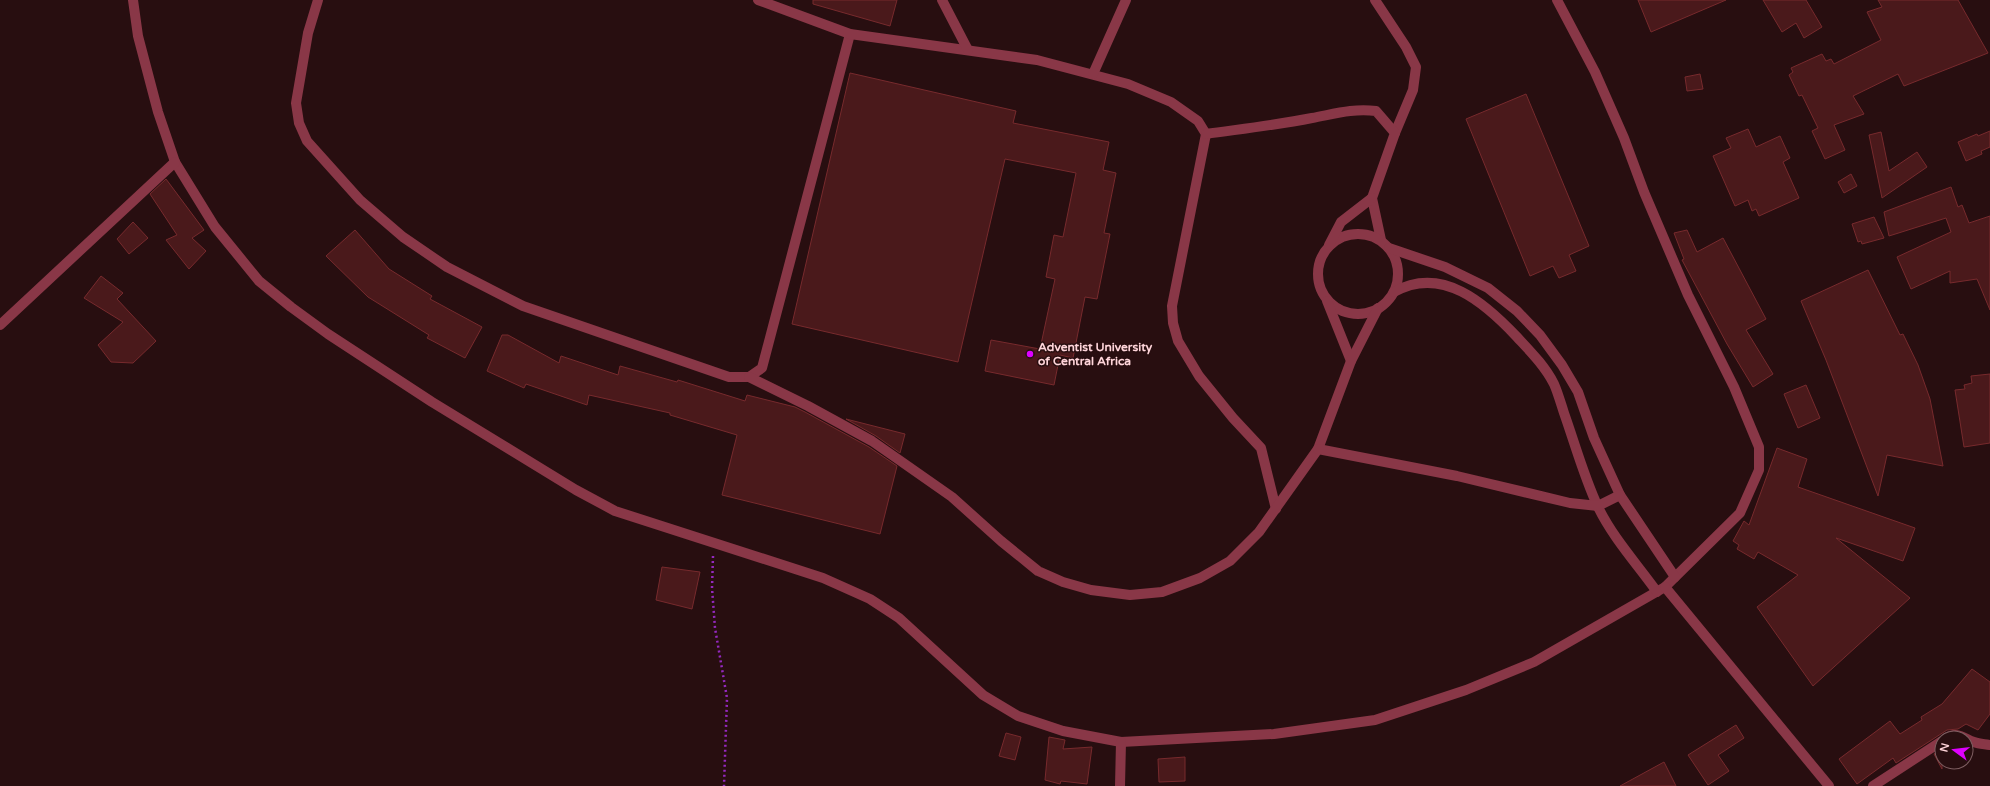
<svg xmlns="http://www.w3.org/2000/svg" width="1990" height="786" font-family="'Varela Round',sans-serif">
	<rect width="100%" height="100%" fill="#280e10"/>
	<g fill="#4a191b" stroke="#772a2d">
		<path d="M 813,0 L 897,0 L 890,26 L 813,4 Z"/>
		<path d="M 1638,0 L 1726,0 L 1651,32 Z"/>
		<path d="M 1763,0 L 1806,0 L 1822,27 L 1804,38 L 1796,23 L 1782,32 Z"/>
		<path d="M 1878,0 L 1958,0 L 1988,53 L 1904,86 L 1898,74 L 1853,96 L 1864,114 L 1834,125 L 1845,150 L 1825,159 L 1812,131 L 1818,128 L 1802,95 L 1799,96 L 1789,75 L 1793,72 L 1791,68 L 1822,54 L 1826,61 L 1831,59 L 1834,64 L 1881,40 L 1867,12 L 1882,7 Z"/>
		<path d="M 850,73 L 1016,111 L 1013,123 L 1109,142 L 1103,170 L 1116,173 L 1104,233 L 1110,234 L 1097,299 L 1085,297 L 1073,358 L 1060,355 L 1054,385 L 985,371 L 991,340 L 1040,349 L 1055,279 L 1046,277 L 1054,235 L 1063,237 L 1076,173 L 1005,159 L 958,362 L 792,324 Z"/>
		<path d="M 1700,74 L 1703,89 L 1687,91 L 1685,77 Z"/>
		<path d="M 1526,94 L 1589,246 L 1569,255 L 1576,271 L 1559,278 L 1553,266 L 1530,276 L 1466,119 Z"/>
		<path d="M 1748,129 L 1756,147 L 1780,136 L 1790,158 L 1783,162 L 1799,198 L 1759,216 L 1756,209 L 1752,211 L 1748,200 L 1735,206 L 1713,156 L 1731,148 L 1726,138 Z"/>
		<path d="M 1990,131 L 1990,147 L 1981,151 L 1982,154 L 1966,161 L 1958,142 L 1977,134 L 1978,136 Z"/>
		<path d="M 1881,132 L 1889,171 L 1917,152 L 1927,167 L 1882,198 L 1869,135 Z"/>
		<path d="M 1851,174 L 1857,186 L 1844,193 L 1838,182 Z"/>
		<path d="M 166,179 L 204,230 L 192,238 L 206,251 L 189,269 L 166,240 L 177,235 L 150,194 Z"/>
		<path d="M 1951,187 L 1958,207 L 1962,205 L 1969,223 L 1990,216 L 1990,310 L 1977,279 L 1950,283 L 1950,271 L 1911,289 L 1897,257 L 1951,232 L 1946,218 L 1889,236 L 1884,212 Z"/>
		<path d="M 1874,217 L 1884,238 L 1862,244 L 1861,241 L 1858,242 L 1852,224 Z"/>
		<path d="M 133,222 L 148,238 L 129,254 L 117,239 Z"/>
		<path d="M 355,230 L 389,269 L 432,296 L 430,299 L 482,327 L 465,358 L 427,338 L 429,335 L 368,297 L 326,256 Z"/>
		<path d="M 1687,230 L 1697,252 L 1723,238 L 1766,319 L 1746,330 L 1773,374 L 1753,387 L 1727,344 L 1682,260 L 1684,259 L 1674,233 Z"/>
		<path d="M 1868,270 L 1900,335 L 1903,334 L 1918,365 L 1930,399 L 1943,466 L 1887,455 L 1878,496 L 1826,360 L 1801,301 Z"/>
		<path d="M 101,276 L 123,293 L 117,299 L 156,341 L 133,363 L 111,362 L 98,345 L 123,322 L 84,298 Z"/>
		<path d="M 502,335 L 508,335 L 559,363 L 561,356 L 618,375 L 620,366 L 677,382 L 678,380 L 745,401 L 747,395 L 795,407 L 805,412 L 869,447 L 897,466 L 880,534 L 722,495 L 737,435 L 670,415 L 670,413 L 589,395 L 587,405 L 526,384 L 524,388 L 487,371 Z"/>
		<path d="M 1990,374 L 1990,443 L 1964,447 L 1955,390 L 1965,389 L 1964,385 L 1972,383 L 1971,376 Z"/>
		<path d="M 1806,385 L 1820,418 L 1798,428 L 1784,394 Z"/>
		<path d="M 846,419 L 905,434 L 900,453 L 876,436 Z"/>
		<path d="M 1777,448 L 1807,459 L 1798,487 L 1915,528 L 1903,561 L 1836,538 L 1910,598 L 1813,686 L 1757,607 L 1798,575 L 1758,552 L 1754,559 L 1737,549 L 1739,545 L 1733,541 L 1744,521 L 1749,525 Z"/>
		<path d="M 662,567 L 700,572 L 692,609 L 656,600 Z"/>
		<path d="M 1972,669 L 1990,682 L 1990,714 L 1978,730 L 1966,724 L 1958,729 L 1947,730 L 1896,763 L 1893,758 L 1857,784 L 1839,759 L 1890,721 L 1900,734 L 1922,720 L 1921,717 L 1942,704 Z"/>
		<path d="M 1736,725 L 1744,738 L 1718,755 L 1729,771 L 1708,785 L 1688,755 Z"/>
		<path d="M 1006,733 L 1021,737 L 1015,760 L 999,756 Z"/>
		<path d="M 1049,737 L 1065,740 L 1063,749 L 1092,747 L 1087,784 L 1061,781 L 1060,784 L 1045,780 Z"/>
		<path d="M 1942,749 L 1942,769 L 1934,754 Z"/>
		<path d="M 1185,757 L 1185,781 L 1159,782 L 1158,759 Z"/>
		<path d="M 1664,762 L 1676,786 L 1620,786 Z"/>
	</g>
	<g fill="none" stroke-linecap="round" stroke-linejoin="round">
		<path stroke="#9429bf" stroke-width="2.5" stroke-dasharray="2 3" stroke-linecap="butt" d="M 713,556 L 712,588 L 715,628 L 727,698 L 724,786"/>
		<g stroke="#893747" stroke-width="10">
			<path d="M 133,0 L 138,36 L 158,112 L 175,162 L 215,227 L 259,281 L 291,307 L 328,334 L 432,402 L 576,490 L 615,511 L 823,578 L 870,599 L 899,618 L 983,695 L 1018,716 L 1063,731 L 1121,742 L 1274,734 L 1375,720 L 1466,690 L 1534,662 L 1665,587 L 1740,513 L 1759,470 L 1759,447 L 1734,387 L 1688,295 L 1644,192 L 1624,138 L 1595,72 L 1557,0"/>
			<path d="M 318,0 L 308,33 L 296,103 L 299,123 L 307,141 L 360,200 L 403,237 L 447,267 L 523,306 L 729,377 L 749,377 L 762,368 L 850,34"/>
			<path d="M 758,0 L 850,34 L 1037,60 L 1128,84 L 1171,102 L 1198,121 L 1206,134 L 1172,306 L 1173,323 L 1178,341 L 1199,376 L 1233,418 L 1261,448 L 1276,509"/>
			<path d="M 942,0 L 968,50"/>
			<path d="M 1375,0 L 1406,47 L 1416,67 L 1413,90 L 1395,133"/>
			<path d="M 1093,74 L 1126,0"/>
			<path d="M 1206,134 C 1241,129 1277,125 1312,118 C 1334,114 1353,108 1376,111 L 1395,133 L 1372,198 L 1381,240"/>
			<circle cx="1358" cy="274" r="40"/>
			<path d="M 1329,245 L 1341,222 L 1372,198"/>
			<path d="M 1389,248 L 1445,267 L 1488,288 L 1517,311 L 1540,335 L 1562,365 L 1578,392 L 1594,438 L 1620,495 L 1675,577"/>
			<path d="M 1394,292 C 1442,265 1485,303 1517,337 C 1530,351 1545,366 1554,384 C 1558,393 1561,404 1564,413 C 1575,444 1584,477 1598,507 C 1613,538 1637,564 1657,592"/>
			<path d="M 1327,301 L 1351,361"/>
			<path d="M 0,325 L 175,162"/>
			<path d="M 749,377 L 808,406 L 872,441 L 952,497 L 1001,541 L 1038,571 L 1063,582 L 1091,590 L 1130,595 L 1162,592 L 1200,578 L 1230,561 L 1259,532 L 1318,449 L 1351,361 L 1378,308"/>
			<path d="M 1318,449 L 1457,476 L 1570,503 L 1598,506 L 1620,495"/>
			<path d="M 1665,587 L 1829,786"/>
			<path d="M 1946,738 C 1958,731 1963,738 1974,742 C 1979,744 1985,744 1990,745"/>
			<path d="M 1120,786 L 1121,742"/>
			<path d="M 1873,786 L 1942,741"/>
		</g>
	</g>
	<circle fill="#de01ff" stroke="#280e10" stroke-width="1.5" cx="1030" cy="354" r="4"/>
	<g text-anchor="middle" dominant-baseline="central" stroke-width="3" stroke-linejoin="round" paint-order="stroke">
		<g font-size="12" font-weight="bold" fill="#ffd5da" stroke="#280e10" text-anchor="start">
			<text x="1038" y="347">Adventist University<tspan x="1038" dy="14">of Central Africa</tspan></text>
		</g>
	</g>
	<g transform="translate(1954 750) rotate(285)"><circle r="19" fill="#280e10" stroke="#7e5e61"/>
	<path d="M0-3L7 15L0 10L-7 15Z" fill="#de01ff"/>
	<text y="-6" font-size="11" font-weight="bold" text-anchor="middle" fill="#ffd5da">N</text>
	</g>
</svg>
